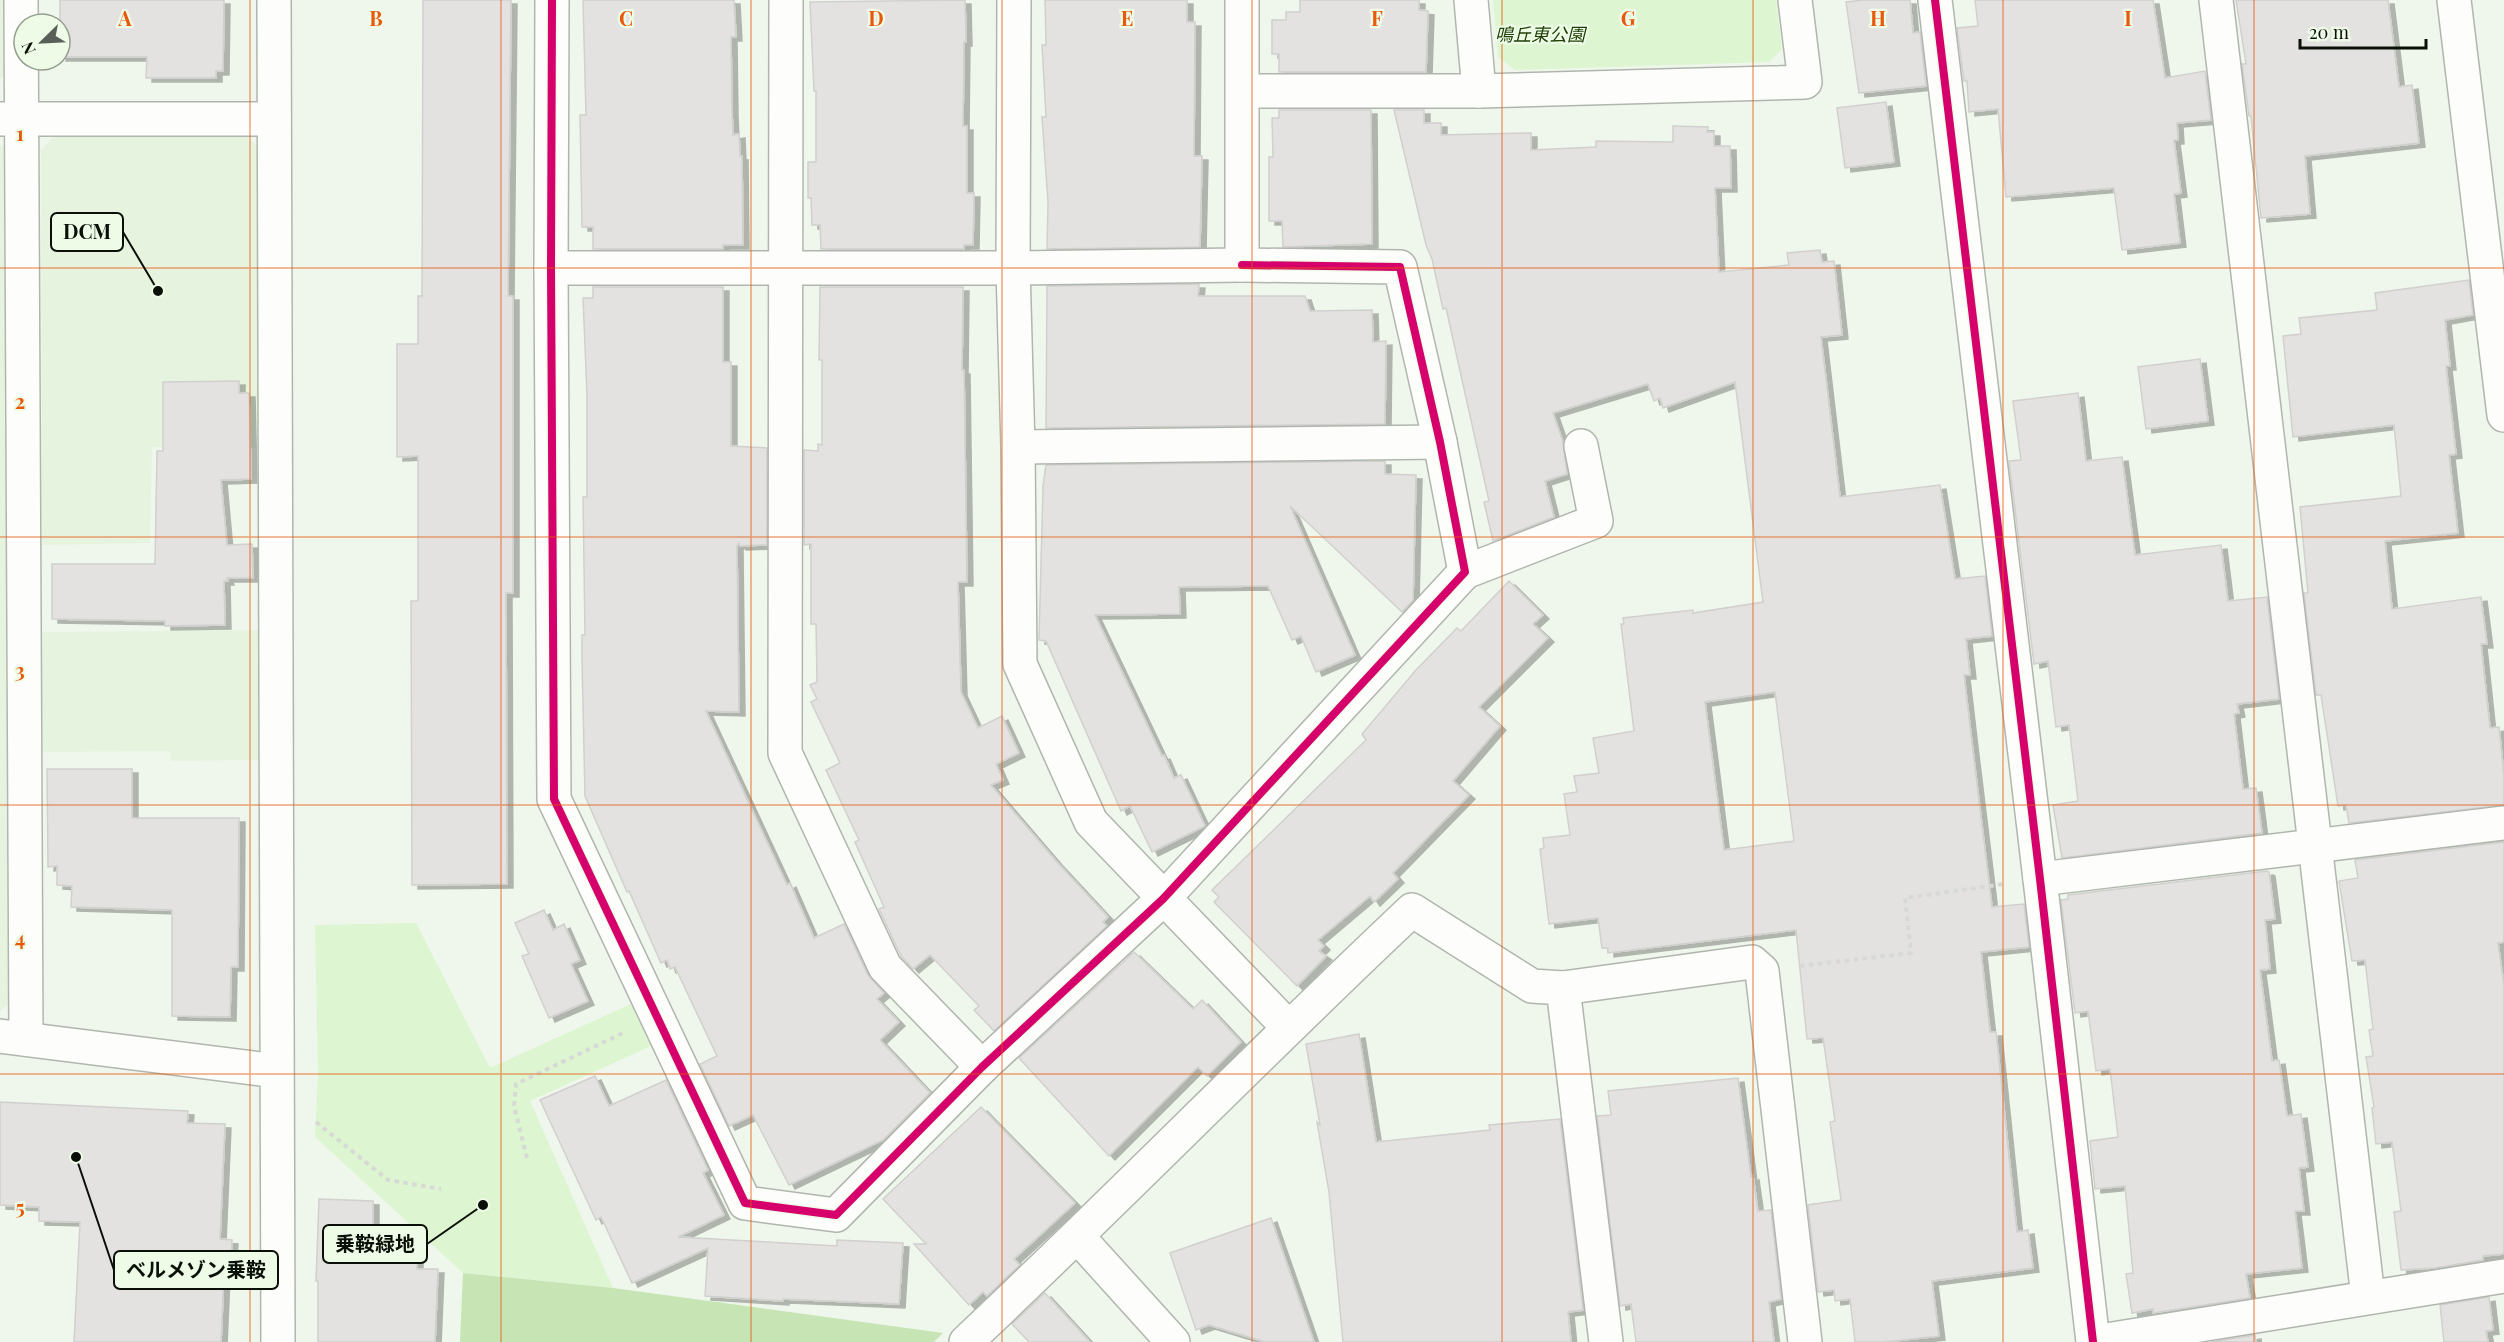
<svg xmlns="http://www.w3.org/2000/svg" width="2504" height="1342" font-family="'Playfair Display','Noto Sans JP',serif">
	<defs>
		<filter id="shadow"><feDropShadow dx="6" dy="4" stdDeviation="0" flood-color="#0004"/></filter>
	</defs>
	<rect width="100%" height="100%" fill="#eff7ec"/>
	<g fill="#e6f4df">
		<path d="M 0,0 L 5,0 L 5,75 L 0,80 Z"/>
		<path d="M 56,134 L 245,135 L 261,150 L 261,448 L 152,447 L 150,543 L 42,545 L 41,150 Z"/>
		<path d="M 0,144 L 6,150 L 8,1005 L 0,1011 Z"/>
		<path d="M 260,630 L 261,760 L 171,761 L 170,751 L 43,752 L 41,632 Z"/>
	</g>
	<g fill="#ddf5d0">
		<path d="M 1493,0 L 1776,0 L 1782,49 L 1769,62 L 1515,70 L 1498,57 Z"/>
		<path d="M 416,923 L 490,1068 L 631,1004 L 651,1046 L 530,1101 L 613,1288 L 463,1273 L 315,1137 L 318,1074 L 315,925 Z"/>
	</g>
	<path fill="#c6e4b4" d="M 463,1273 L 613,1288 L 943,1333 L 934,1342 L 460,1342 Z"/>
	<g fill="#e3e2e1" stroke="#d1d0cf" stroke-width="1.5" fill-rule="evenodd" filter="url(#shadow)">
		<path d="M 60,0 L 224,0 L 223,71 L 216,71 L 216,78 L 146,78 L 147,57 L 60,57 Z"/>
		<path d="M 423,0 L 511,0 L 508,296 L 513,296 L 513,593 L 506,593 L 507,884 L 412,885 L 411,601 L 418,601 L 418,456 L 397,457 L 397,344 L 418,344 L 418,296 L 422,296 Z"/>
		<path d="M 583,0 L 734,0 L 736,37 L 731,37 L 732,112 L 733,135 L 739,134 L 740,156 L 742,156 L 743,245 L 723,245 L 723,249 L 593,249 L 593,227 L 582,227 L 580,115 L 586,115 Z"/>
		<path d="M 965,0 L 966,42 L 964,42 L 963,126 L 967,126 L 967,193 L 974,193 L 973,245 L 964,245 L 964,249 L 821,249 L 820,225 L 812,225 L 811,198 L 808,198 L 808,162 L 816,162 L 816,91 L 814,91 L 810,2 Z"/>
		<path d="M 1045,0 L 1187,0 L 1187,22 L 1195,22 L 1194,156 L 1202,156 L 1200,247 L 1047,249 L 1048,202 L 1042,117 L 1046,117 L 1042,45 L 1046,45 Z"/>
		<path d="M 1300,0 L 1419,0 L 1419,10 L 1428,11 L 1426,72 L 1279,72 L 1279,54 L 1272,54 L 1272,20 L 1286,20 L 1286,12 L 1300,12 Z"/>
		<path d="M 1864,0 L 1910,0 L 1913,33 L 1920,32 L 1926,86 L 1859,93 L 1846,2 Z"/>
		<path d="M 1975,0 L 2153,0 L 2165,78 L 2205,71 L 2211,120 L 2177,123 L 2178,140 L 2174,140 L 2181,193 L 2174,194 L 2180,243 L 2122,250 L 2114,188 L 2006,197 L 1998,109 L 1969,112 L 1967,81 L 1964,81 L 1957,28 L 1978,26 Z"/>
		<path d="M 2236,0 L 2388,0 L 2399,87 L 2412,85 L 2419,143 L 2305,156 L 2310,214 L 2261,218 L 2251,116 L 2249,116 L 2242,64 L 2246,64 Z"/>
		<path d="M 1886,102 L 1894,162 L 1845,168 L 1837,108 Z"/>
		<path d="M 1279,110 L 1371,110 L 1372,244 L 1283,247 L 1282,221 L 1269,221 L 1269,157 L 1273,157 L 1272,118 L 1279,118 Z"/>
		<path d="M 1394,110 L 1424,110 L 1424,123 L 1441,123 L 1441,135 L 1531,133 L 1531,150 L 1596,147 L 1596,141 L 1673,142 L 1673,126 L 1708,127 L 1707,132 L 1714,132 L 1714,146 L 1730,146 L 1731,188 L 1715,188 L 1719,272 L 1789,265 L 1787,253 L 1820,250 L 1822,262 L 1834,261 L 1842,335 L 1821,337 L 1840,497 L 1940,485 L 1955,579 L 1985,576 L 1992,636 L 1966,639 L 1970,675 L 1964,675 L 1972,743 L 1992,907 L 2024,904 L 2029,947 L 1981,952 L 1990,1032 L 1996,1032 L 2017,1232 L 2028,1230 L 2033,1268 L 1932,1281 L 1939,1336 L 1885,1342 L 1855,1342 L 1850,1299 L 1835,1301 L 1834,1290 L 1818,1292 L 1808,1205 L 1841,1200 L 1830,1122 L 1835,1121 L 1823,1038 L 1807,1039 L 1796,930 L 1608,953 L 1608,948 L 1602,948 L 1598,918 L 1549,924 L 1540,849 L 1544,848 L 1543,838 L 1570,835 L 1564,794 L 1577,792 L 1574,776 L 1599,773 L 1593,738 L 1634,731 L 1621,624 L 1624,624 L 1623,618 L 1693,610 L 1693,613 L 1763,602 L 1735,382 L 1663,408 L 1660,398 L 1654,401 L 1648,384 L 1553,413 L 1563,442 L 1567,474 L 1545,481 L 1554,517 L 1493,541 L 1484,502 L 1489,501 L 1446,308 L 1443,309 L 1432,259 L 1426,245 ZM 1775,692 L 1794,841 L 1724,850 L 1705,702 Z"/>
		<path d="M 2469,280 L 2473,315 L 2445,320 L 2450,366 L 2446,366 L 2456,454 L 2449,455 L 2458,533 L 2385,541 L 2392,609 L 2481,597 L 2487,644 L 2481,644 L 2490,728 L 2499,727 L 2504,776 L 2504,805 L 2349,823 L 2346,805 L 2338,806 L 2321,695 L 2316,695 L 2304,593 L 2308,593 L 2300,507 L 2401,496 L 2394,425 L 2293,437 L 2283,336 L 2301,334 L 2299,318 L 2377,310 L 2375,293 Z"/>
		<path d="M 1199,284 L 1198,296 L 1305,296 L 1310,311 L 1372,310 L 1373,342 L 1386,341 L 1385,424 L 1046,428 L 1047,286 Z"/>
		<path d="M 593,287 L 723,287 L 723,362 L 731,362 L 731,446 L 767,448 L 767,545 L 740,546 L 739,543 L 737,546 L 739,712 L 706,711 L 787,885 L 790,883 L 814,938 L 844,924 L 868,975 L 884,993 L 877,999 L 899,1022 L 880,1040 L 930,1093 L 883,1140 L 789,1185 L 753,1115 L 729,1126 L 700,1064 L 717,1056 L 675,967 L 670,969 L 667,960 L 661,963 L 629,891 L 627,892 L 585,796 L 582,660 L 582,635 L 585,635 L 583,497 L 587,497 L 587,395 L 583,298 L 593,298 Z"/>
		<path d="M 820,287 L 963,287 L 962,370 L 964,370 L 967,582 L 958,582 L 961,692 L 978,728 L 1002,716 L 1019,753 L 996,764 L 1003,780 L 991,785 L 1056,861 L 1108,917 L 1103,922 L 1107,926 L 994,1031 L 974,1010 L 979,1006 L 930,955 L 913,969 L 901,956 L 879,909 L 884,907 L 855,842 L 859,840 L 826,770 L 840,763 L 811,702 L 817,699 L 810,685 L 817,682 L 816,624 L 811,624 L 811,544 L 804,545 L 804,450 L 818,451 L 818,444 L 822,445 L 822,360 L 819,360 Z"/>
		<path d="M 2200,359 L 2208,421 L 2146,429 L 2138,367 Z"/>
		<path d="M 239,381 L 239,393 L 249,393 L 251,479 L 221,480 L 227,545 L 252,544 L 253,578 L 227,578 L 228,581 L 224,581 L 225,625 L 165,626 L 165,621 L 52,619 L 52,564 L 155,564 L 157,451 L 163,451 L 163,382 Z"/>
		<path d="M 2078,393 L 2086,461 L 2122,457 L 2135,555 L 2221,545 L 2228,601 L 2267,597 L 2279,699 L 2237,704 L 2239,713 L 2234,714 L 2243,789 L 2256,788 L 2262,833 L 2062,858 L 2053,805 L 2078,801 L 2069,725 L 2056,727 L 2048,661 L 2034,664 L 2009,461 L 2021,460 L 2013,401 Z"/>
		<path d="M 1385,461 L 1385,474 L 1416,475 L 1413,600 L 1402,612 L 1290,506 L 1355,655 L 1316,672 L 1301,636 L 1292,640 L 1268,586 L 1179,587 L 1180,614 L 1095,615 L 1162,756 L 1164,755 L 1174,778 L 1181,775 L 1205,826 L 1152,852 L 1130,806 L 1121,811 L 1046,641 L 1039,640 L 1043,486 L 1046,465 Z"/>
		<path d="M 1509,581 L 1543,615 L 1533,624 L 1548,638 L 1479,707 L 1500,726 L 1453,781 L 1469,795 L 1393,873 L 1398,879 L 1374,902 L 1370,896 L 1318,940 L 1324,946 L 1319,951 L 1326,956 L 1297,986 L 1214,902 L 1219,897 L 1212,890 L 1366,740 L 1362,734 L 1416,670 L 1457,628 L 1461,631 Z"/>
		<path d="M 47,769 L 132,769 L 132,818 L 239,818 L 238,967 L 231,967 L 230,1017 L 172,1016 L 172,910 L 71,907 L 72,886 L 57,885 L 57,866 L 48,867 Z"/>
		<path d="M 2504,842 L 2504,942 L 2498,943 L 2504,986 L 2504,1254 L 2483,1256 L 2483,1260 L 2435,1268 L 2401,1270 L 2394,1212 L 2401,1211 L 2392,1142 L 2376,1144 L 2372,1108 L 2374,1107 L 2366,1057 L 2373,1056 L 2369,1030 L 2373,1029 L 2365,960 L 2352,961 L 2339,881 L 2358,878 L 2355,860 Z"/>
		<path d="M 2267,871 L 2269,872 L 2275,919 L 2265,920 L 2270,969 L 2260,970 L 2272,1061 L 2279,1060 L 2287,1116 L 2301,1114 L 2308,1167 L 2299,1168 L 2304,1211 L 2295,1211 L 2302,1268 L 2246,1274 L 2250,1298 L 2153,1313 L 2153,1309 L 2132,1313 L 2126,1274 L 2133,1273 L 2125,1186 L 2095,1189 L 2090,1141 L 2118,1137 L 2110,1069 L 2096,1071 L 2088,1011 L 2075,1013 L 2061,900 L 2068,899 L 2068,895 Z"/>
		<path d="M 544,910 L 553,930 L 564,924 L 580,960 L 571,964 L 588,1001 L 549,1018 L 522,956 L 529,954 L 515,923 Z"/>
		<path d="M 1134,952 L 1193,1009 L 1202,1000 L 1241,1042 L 1207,1076 L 1198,1067 L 1109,1156 L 1019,1058 Z"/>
		<path d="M 1359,1034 L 1376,1142 L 1490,1130 L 1489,1125 L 1560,1119 L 1583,1310 L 1568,1312 L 1571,1342 L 1343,1342 L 1329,1192 L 1317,1122 L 1320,1125 L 1306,1044 Z"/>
		<path d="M 595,1076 L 609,1106 L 666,1080 L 708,1170 L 703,1173 L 724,1215 L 678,1237 L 837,1246 L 837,1240 L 903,1243 L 899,1304 L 783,1299 L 783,1301 L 705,1296 L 708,1248 L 632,1283 L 601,1217 L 596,1220 L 540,1100 Z"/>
		<path d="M 1738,1078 L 1751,1177 L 1753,1176 L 1758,1211 L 1771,1210 L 1781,1299 L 1769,1302 L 1774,1342 L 1636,1342 L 1631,1304 L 1620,1306 L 1597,1116 L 1611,1115 L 1608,1091 Z"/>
		<path d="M 0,1102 L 188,1111 L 187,1123 L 225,1124 L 220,1239 L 232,1240 L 230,1273 L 224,1273 L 221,1342 L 74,1342 L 80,1222 L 39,1221 L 39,1207 L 0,1205 Z"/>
		<path d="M 981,1107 L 1075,1203 L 1014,1259 L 1020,1265 L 1009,1275 L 987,1296 L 983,1292 L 969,1305 L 914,1244 L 926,1244 L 883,1199 Z"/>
		<path d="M 319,1199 L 373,1201 L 373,1248 L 417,1251 L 417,1269 L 438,1269 L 435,1342 L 318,1342 L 318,1281 L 316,1281 Z"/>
		<path d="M 1271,1218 L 1314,1342 L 1265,1342 L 1209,1325 L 1196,1330 L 1170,1253 Z"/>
		<path d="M 1045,1293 L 1090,1342 L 1029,1342 L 1012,1324 Z"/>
		<path d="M 2489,1297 L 2493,1330 L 2486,1331 L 2488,1342 L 2444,1342 L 2440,1305 Z"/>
		<path d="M 2255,1335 L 2256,1342 L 2212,1342 Z"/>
	</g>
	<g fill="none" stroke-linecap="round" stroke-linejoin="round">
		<defs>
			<g id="minor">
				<path d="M 21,0 L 26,1039"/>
				<path d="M 552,0 L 551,268 L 554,799 L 745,1203 L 836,1215 L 982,1067 L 1163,899 L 1465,572 L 1440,442 L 1400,267 L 1242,265"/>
				<path d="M 786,0 L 785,753 L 885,967 L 982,1067"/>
				<path d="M 1014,0 L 1013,268 L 1018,447 L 1020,664 L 1091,822 L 1288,1027"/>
				<path d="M 1471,0 L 1479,91 L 1805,82 L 1795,0"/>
				<path d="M 1935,0 L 2040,879 L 2093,1342"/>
				<path d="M 2216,0 L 2368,1297"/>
				<path d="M 2454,0 L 2504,415"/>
				<path d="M 1243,91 L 1479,91"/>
				<path d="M 0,119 L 274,119"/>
				<path d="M 551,268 L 1013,268 L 1242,265 L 1242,0"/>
				<path d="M 1018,447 L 1440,442"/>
				<path d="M 1465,572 L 1596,521 L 1581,446"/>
				<path d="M 2040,879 L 2504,823"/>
				<path d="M 1563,988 L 1752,962 L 1762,971 L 1805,1342"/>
				<path d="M 0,1036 L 276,1071"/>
				<path d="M 1078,1237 L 1173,1342"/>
				<path d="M 966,1342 C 1117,1200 1261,1052 1412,910 L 1532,986 L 1563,988 L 1606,1342"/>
				<path d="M 2094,1342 L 2504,1276"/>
			</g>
			<path id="tertiary" d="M 274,0 L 278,1342"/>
		</defs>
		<use href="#minor" stroke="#b0b6ad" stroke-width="36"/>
		<use href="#tertiary" stroke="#b0b6ad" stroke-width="36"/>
		<g stroke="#d7d9d6" stroke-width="4" stroke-dasharray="4.5 4.5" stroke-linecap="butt">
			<path d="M 1800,966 L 1911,953 L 1905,898 L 2004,884"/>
			<path d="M 316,1122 L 388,1180 L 441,1189"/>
			<path d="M 527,1158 L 514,1106 L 516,1084 L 623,1033"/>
		</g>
		<use href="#minor" stroke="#fdfefc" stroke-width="33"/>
		<use href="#tertiary" stroke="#fdfefc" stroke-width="33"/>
		<defs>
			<g id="cycleway">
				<path d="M 552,0 L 551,268 L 554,799 L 745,1203 L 836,1215 L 982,1067 L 1163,899 L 1465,572 L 1440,442 L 1400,267 L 1242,265"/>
				<path d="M 1935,0 L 2040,879 L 2093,1342"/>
			</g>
		</defs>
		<use href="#cycleway" stroke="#eefce7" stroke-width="11"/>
		<use href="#cycleway" stroke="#d6006c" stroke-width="8"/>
	</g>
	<path fill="none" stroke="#e8590c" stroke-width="1.5" stroke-opacity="0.55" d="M 250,0 L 250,1342M 501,0 L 501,1342M 751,0 L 751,1342M 1002,0 L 1002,1342M 1252,0 L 1252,1342M 1502,0 L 1502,1342M 1753,0 L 1753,1342M 2003,0 L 2003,1342M 2254,0 L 2254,1342M 0,268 L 2504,268M 0,537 L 2504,537M 0,805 L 2504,805M 0,1074 L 2504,1074"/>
	<g text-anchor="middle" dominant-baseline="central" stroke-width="4.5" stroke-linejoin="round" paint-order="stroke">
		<g font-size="18" font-style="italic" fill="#203e07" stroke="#eefce7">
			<text x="1540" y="34">鳴丘東公園</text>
		</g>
	</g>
	<g font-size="20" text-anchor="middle" font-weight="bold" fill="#e8590c" stroke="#eefce7" stroke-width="4.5" stroke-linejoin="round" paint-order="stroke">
		<text x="125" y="26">A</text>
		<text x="376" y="26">B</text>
		<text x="626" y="26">C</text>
		<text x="876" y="26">D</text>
		<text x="1127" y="26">E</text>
		<text x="1377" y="26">F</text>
		<text x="1628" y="26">G</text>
		<text x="1878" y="26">H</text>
		<text x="2128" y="26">I</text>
		<text x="20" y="141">1</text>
		<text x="20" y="409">2</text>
		<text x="20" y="678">3</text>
		<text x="20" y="946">4</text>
		<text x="20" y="1215">5</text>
	</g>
	<path fill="none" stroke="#0a0f08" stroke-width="2" d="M158 291L123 232M483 1205L427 1244M76 1157L114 1270"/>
	<g fill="#0a0f08" stroke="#eefce7" stroke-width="2">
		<circle cx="158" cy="291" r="6"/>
		<circle cx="483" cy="1205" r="6"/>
		<circle cx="76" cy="1157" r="6"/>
	</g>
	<g fill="#eefce7" stroke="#0a0f08" stroke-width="2">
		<rect x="51" y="213" width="72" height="38" rx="6"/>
		<rect x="323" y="1225" width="104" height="38" rx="6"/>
		<rect x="114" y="1251" width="164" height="38" rx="6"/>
	</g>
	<g font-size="20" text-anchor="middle" font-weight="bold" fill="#0a0f08">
		<text x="87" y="239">DCM</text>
		<text x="375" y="1251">乗鞍緑地</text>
		<text x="196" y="1277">ベルメゾン乗鞍</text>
	</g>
	<g transform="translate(42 42) rotate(246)"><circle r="28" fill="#eefce7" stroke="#939d8e" stroke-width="1.5"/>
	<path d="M0-4.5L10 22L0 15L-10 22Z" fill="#5a6058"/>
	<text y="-9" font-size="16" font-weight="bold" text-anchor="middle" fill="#0a0f08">N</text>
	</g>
	<path d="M2300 39v9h126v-9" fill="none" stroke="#0a0f08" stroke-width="3"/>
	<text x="2309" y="39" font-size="18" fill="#0a0f08" stroke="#eefce7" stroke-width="4.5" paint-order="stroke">20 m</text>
</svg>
